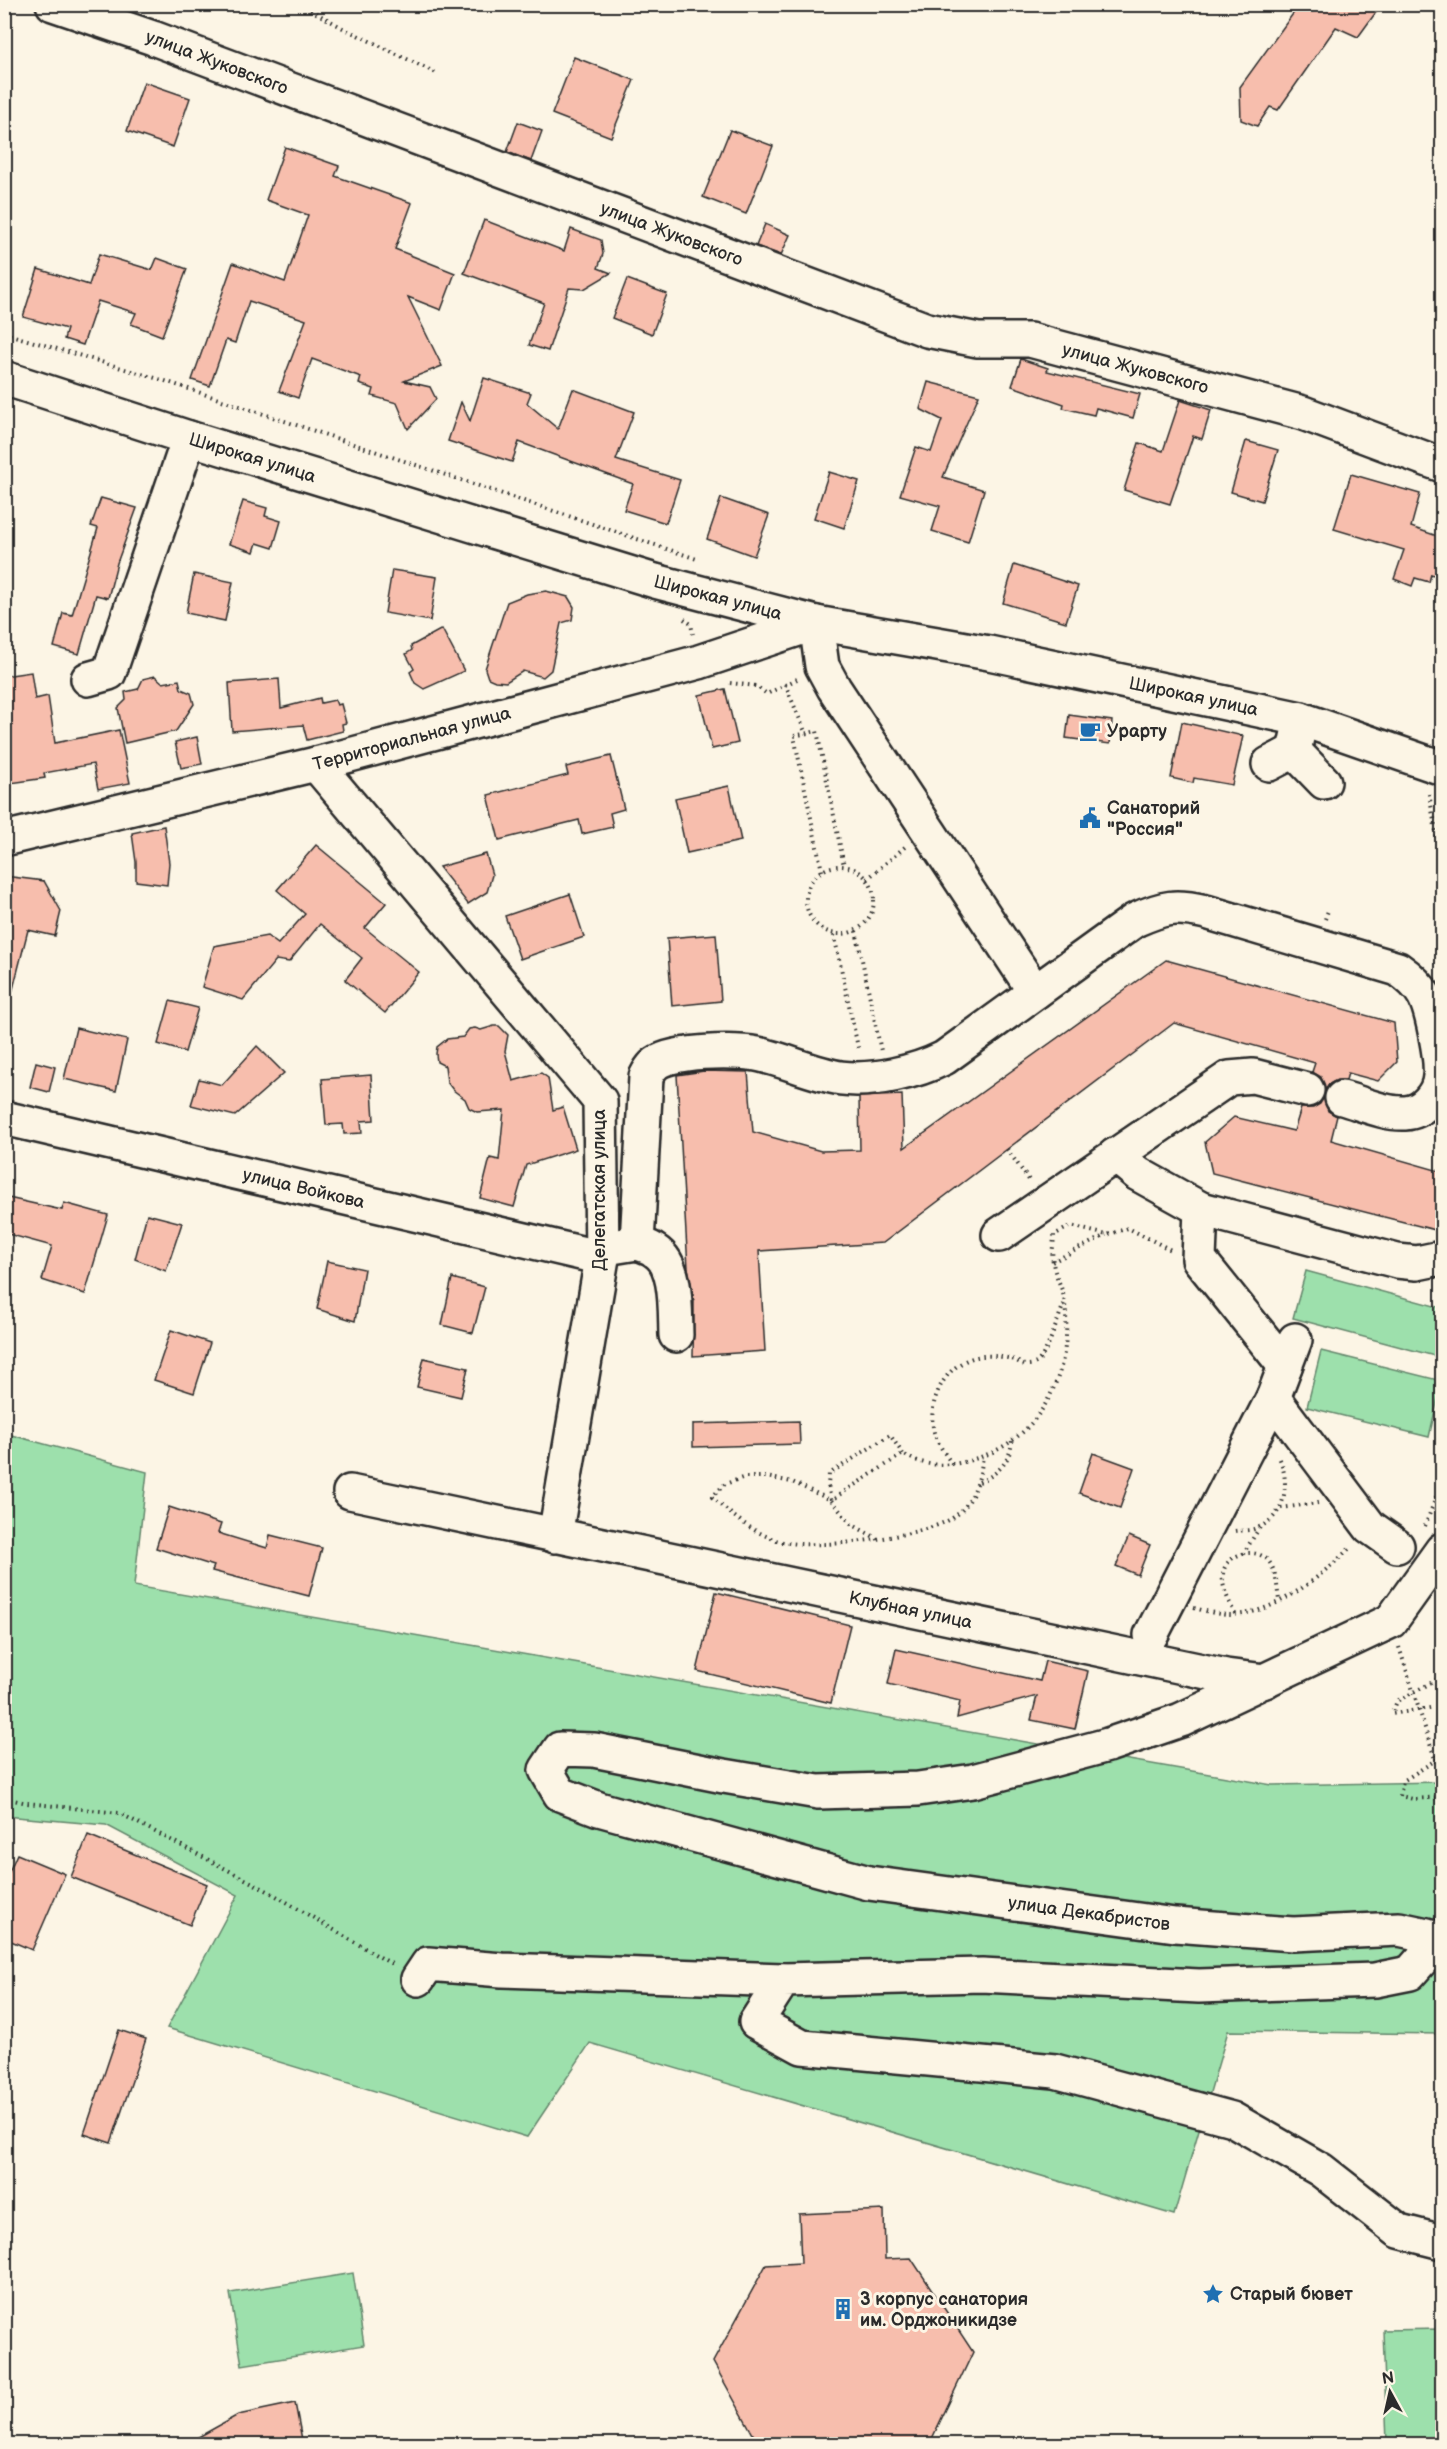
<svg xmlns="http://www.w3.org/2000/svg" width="1447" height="2449" font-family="'Balsamiq Sans',sans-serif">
	<rect width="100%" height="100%" fill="#fcf5e5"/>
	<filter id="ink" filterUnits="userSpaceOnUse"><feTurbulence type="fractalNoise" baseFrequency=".0167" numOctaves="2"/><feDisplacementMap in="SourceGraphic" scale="12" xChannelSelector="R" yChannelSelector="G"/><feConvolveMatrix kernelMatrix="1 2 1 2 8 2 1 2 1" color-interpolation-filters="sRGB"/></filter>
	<g filter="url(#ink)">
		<g fill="#9de0ac" stroke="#64866c" stroke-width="1.5">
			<path d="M 1306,1271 L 1442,1308 L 1442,1358 L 1293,1318 Z"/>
			<path d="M 1321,1351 L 1442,1381 L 1429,1437 L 1307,1407 Z"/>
			<path d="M 4,1433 L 147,1472 L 134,1586 L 1272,1785 L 1442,1782 L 1442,2034 L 1228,2031 L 1174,2215 L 590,2043 L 527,2137 L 167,2028 L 238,1895 L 106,1825 L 5,1816 Z"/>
			<path d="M 353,2273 L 364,2345 L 242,2365 L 230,2293 Z"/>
			<path d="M 1442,2329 L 1442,2444 L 1387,2444 L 1383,2330 Z"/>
		</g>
		<g fill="#f7bead" stroke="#2b2b2b" stroke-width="1.5">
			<path d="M 1300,4 L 1382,4 L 1358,37 L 1336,27 L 1278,110 L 1270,107 L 1257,126 L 1241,120 L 1240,87 Z"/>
			<path d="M 574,57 L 634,80 L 611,137 L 552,114 Z"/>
			<path d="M 144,82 L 190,98 L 173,147 L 127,131 Z"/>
			<path d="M 518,122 L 542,131 L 531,161 L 507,152 Z"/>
			<path d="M 730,130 L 773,146 L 746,214 L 703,197 Z"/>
			<path d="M 285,147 L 339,166 L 335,176 L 412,203 L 395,249 L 455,273 L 441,310 L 408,297 L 442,366 L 404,381 L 430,387 L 436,399 L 408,429 L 397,403 L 372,396 L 374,389 L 359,384 L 361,377 L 312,359 L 298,398 L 279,391 L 306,320 L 249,301 L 235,343 L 226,340 L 210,386 L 192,380 L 233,263 L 285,282 L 308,215 L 266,200 Z"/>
			<path d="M 484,220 L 564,251 L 571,229 L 601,240 L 603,254 L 598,268 L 611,273 L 584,289 L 569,288 L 548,351 L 529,345 L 544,303 L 464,273 Z"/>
			<path d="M 765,224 L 790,235 L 781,255 L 756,246 Z"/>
			<path d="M 99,254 L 152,270 L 157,258 L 187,269 L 162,336 L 131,324 L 136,313 L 98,301 L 83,345 L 64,339 L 67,329 L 23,317 L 38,269 L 89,285 Z"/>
			<path d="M 627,279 L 667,294 L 652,334 L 612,318 Z"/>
			<path d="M 1021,359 L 1048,368 L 1047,371 L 1140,394 L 1133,418 L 1096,408 L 1094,415 L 1063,408 L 1064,404 L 1012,386 Z"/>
			<path d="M 484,378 L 531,393 L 527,403 L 558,429 L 573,389 L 634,412 L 616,460 L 680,480 L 666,523 L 624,510 L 633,484 L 519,442 L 512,462 L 448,441 L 461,402 L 470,421 Z"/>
			<path d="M 928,382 L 979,395 L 943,477 L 984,490 L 968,542 L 932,531 L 940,506 L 900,495 L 916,447 L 931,452 L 942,420 L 920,409 Z"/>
			<path d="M 1180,400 L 1211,410 L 1202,439 L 1193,436 L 1170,504 L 1124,490 L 1139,443 L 1163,451 Z"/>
			<path d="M 1246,441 L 1278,450 L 1262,501 L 1231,492 Z"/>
			<path d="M 829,472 L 859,481 L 844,528 L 814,518 Z"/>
			<path d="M 1351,474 L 1420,494 L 1411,527 L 1443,538 L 1443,578 L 1431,574 L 1429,582 L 1415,578 L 1412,586 L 1394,579 L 1404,550 L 1334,529 Z"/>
			<path d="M 101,498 L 137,508 L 117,563 L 108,598 L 96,595 L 79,654 L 54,647 L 63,613 L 72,615 L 98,528 L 91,526 Z"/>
			<path d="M 721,498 L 769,515 L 754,556 L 707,539 Z"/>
			<path d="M 243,501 L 267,508 L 265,516 L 281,521 L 273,548 L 257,543 L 254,552 L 229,544 Z"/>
			<path d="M 1014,565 L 1078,586 L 1066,622 L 1003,603 Z"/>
			<path d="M 392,570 L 437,577 L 430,621 L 385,613 Z"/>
			<path d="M 194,574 L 233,582 L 225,621 L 186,613 Z"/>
			<path d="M 546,591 L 568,597 L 574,607 L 572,620 L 561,623 L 551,670 L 543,677 L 523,671 L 506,682 L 495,681 L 488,678 L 485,669 L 507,602 L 527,594 Z"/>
			<path d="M 442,629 L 464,671 L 424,689 L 415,683 L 410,672 L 414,669 L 406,654 L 412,650 L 411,646 Z"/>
			<path d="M 31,672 L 35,699 L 48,696 L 55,743 L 119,730 L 130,783 L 98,789 L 93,764 L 44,773 L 45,778 L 4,784 L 4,676 Z"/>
			<path d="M 155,676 L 163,683 L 179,680 L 181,689 L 191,693 L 194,704 L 176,731 L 125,743 L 118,708 L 126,700 L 125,692 L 138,689 L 143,679 Z"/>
			<path d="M 279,679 L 281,708 L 320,698 L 321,703 L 335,700 L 337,705 L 341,704 L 346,723 L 342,724 L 343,731 L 307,740 L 303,725 L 232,731 L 229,683 Z"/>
			<path d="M 725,689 L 738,743 L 712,749 L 699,695 Z"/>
			<path d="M 1069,715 L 1112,721 L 1110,744 L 1066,738 Z"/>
			<path d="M 1182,722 L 1243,736 L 1232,785 L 1194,778 L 1193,783 L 1171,778 Z"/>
			<path d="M 197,737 L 202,764 L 181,768 L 175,742 Z"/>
			<path d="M 611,756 L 624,809 L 610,813 L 613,827 L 582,834 L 579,820 L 499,840 L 488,795 L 568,775 L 566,767 Z"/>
			<path d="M 729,786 L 741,841 L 687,853 L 675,798 Z"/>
			<path d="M 164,826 L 169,863 L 167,885 L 136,881 L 136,862 L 132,833 Z"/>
			<path d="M 316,845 L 386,903 L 365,928 L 419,972 L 385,1013 L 345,980 L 362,958 L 320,924 L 289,962 L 276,960 L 243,1000 L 202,987 L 214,946 L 267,936 L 278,944 L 305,914 L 277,890 Z"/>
			<path d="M 486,854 L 492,875 L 487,892 L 468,904 L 439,867 Z"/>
			<path d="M 4,876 L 44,881 L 61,911 L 55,936 L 28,930 L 11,997 L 4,997 Z"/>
			<path d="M 570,894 L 584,937 L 520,959 L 505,916 Z"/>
			<path d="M 716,934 L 721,1001 L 672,1006 L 667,938 Z"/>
			<path d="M 1166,960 L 1394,1023 L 1397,1062 L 1378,1081 L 1348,1073 L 1346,1080 L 1337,1080 L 1329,1084 L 1325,1091 L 1321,1077 L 1312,1072 L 1315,1063 L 1174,1023 L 883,1243 L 759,1251 L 765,1351 L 693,1356 L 694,1301 L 688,1268 L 677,1075 L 704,1071 L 748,1072 L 753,1132 L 821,1151 L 860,1150 L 859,1097 L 902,1095 L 904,1148 Z"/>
			<path d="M 170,1001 L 198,1008 L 185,1052 L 158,1044 Z"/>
			<path d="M 494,1026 L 499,1026 L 508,1035 L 505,1051 L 513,1081 L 541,1073 L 548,1078 L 553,1110 L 563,1107 L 576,1149 L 526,1165 L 514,1207 L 480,1198 L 490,1158 L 499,1160 L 504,1110 L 477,1112 L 469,1108 L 465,1099 L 453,1090 L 447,1082 L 445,1066 L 437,1062 L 436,1054 L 437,1047 L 447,1039 L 463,1037 L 469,1029 L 475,1028 L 481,1030 Z"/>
			<path d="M 76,1028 L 127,1040 L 116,1091 L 64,1079 Z"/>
			<path d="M 257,1046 L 284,1073 L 235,1116 L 191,1105 L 199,1079 L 222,1085 Z"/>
			<path d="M 36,1062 L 55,1067 L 49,1092 L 30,1087 Z"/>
			<path d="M 371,1075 L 374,1120 L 361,1121 L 362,1133 L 344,1134 L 343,1124 L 326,1125 L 322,1079 Z"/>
			<path d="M 1324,1097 L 1328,1111 L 1337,1116 L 1331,1140 L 1443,1172 L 1443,1232 L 1212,1173 L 1205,1142 L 1234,1117 L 1294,1131 L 1301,1108 L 1313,1108 L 1320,1104 Z"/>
			<path d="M 4,1197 L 62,1210 L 64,1203 L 108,1215 L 85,1294 L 42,1280 L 52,1246 L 4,1233 Z"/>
			<path d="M 147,1214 L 182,1223 L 166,1271 L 135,1259 Z"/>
			<path d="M 327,1261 L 364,1269 L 355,1321 L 317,1309 Z"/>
			<path d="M 452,1278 L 485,1287 L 473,1333 L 442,1325 Z"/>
			<path d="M 171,1330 L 210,1343 L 194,1393 L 154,1380 Z"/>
			<path d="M 424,1358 L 468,1368 L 461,1397 L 417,1387 Z"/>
			<path d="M 799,1421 L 800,1444 L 693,1447 L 693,1424 Z"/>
			<path d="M 1093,1453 L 1134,1468 L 1120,1508 L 1079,1493 Z"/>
			<path d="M 169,1507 L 221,1524 L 218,1533 L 267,1548 L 270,1535 L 322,1548 L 309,1596 L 212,1571 L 214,1566 L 156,1548 Z"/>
			<path d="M 1129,1536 L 1150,1545 L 1138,1575 L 1116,1566 Z"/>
			<path d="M 716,1592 L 850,1625 L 831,1703 L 697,1671 Z"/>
			<path d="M 896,1649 L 1040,1681 L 1045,1661 L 1088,1671 L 1075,1729 L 1031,1720 L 1037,1696 L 957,1718 L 960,1701 L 888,1684 Z"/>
			<path d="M 88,1835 L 207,1884 L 190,1925 L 71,1877 Z"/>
			<path d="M 17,1854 L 65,1874 L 32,1950 L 4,1938 L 4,1883 Z"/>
			<path d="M 119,2030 L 146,2039 L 111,2143 L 84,2134 Z"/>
			<path d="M 884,2210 L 885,2259 L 911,2258 L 973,2352 L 929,2445 L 759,2445 L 713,2362 L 766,2265 L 801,2263 L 799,2214 Z"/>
			<path d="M 295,2403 L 303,2445 L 184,2445 L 238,2415 Z"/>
		</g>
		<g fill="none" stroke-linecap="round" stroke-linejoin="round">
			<defs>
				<g id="minor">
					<path id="s1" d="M 53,4 L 153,38 L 927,330 L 978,340 L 1030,340 L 1303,413 L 1442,465"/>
					<path id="s2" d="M 4,378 L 189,438 L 655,581 L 816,623 L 989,653 L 1301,719 L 1442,768"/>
					<path d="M 88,679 L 109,673 L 189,438"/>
					<path d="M 1301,719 L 1294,751 L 1324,782"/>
					<path d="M 316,764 L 600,1101 L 602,1258 L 555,1536"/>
					<path d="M 1269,764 L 1294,751"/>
					<path id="s3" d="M 4,839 L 316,764 L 699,662 L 816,623 L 822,666 L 834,688 L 1035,992"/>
					<path id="s4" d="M 4,1118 L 602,1258"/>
					<path d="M 1115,1155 L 1138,1174 L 1201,1209 L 1397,1261 L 1417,1263 L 1441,1258"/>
					<path d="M 1201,1209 L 1199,1259 L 1285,1366"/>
					<path d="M 999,1235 L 1229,1078 L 1253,1076 L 1307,1090"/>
					<path d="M 637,1243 C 643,1245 650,1247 655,1251 C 678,1265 675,1311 676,1335"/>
					<path d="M 612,1247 L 637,1243 L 646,1077 C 648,1073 651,1068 654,1065 C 668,1050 737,1050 757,1054 C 786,1060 813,1074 841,1078 C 873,1082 916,1072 944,1058 L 1135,920 C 1164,907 1175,905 1206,912 L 1398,969 C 1408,976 1418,984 1424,995 C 1432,1009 1442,1060 1440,1076 C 1439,1094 1423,1112 1405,1113 C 1384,1114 1361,1103 1342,1098"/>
					<path d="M 1273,1398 L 1370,1527 L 1397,1546"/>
					<path id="s5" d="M 350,1492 L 1226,1676 L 1265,1681"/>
					<path id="s6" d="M 1442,1550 L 1391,1621 L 1181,1720 L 1108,1745 L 973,1781 L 918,1789 L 818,1792 L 724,1776 L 594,1750 L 560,1749 L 546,1770 L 560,1794 L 599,1809 L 869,1883 L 1175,1925 L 1293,1934 L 1399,1929 L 1427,1935 L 1425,1956 L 1410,1973 L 1375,1980 L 1199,1986 L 982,1975 L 783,1980 L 756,2022 L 802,2047 L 1055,2071 L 1232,2119 L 1321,2170 L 1399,2231 L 1442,2242"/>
					<path d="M 1151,1635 L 1273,1398 L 1295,1340"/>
					<path d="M 418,1979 L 428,1964 L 502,1970 L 783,1980"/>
				</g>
			</defs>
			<use href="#minor" stroke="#2b2b2b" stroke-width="38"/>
			<g stroke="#2b2b2b" stroke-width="4" stroke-dasharray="1.5 4.5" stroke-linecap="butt">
				<path d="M 300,4 L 343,28 L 436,73"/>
				<path d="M 4,333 L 162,380 L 697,559"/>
				<path d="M 684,619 L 691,624 L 693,634"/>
				<path d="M 730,683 L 756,686 L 767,694 L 797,679"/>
				<path d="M 785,684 L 806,734"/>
				<path d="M 1429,794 L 1442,863"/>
				<circle cx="840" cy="900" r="34"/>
				<path d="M 822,871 L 794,736 L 817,731 L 844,866"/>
				<path d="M 867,879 L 906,846"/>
				<path d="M 1325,919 L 1329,908"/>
				<path d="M 856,931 L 881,1051"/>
				<path d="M 834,935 L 859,1052"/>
				<path d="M 1007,1149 L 1029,1180"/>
				<path d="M 1052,1262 L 1106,1235"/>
				<path d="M 903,1454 L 890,1435 L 829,1474 L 828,1485 L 831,1500 L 903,1454 C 929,1470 956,1466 983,1456 C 1047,1433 1075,1362 1064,1298 C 1062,1286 1054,1274 1053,1262 C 1051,1254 1054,1243 1054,1235 L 1071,1226 L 1107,1235 L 1128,1228 L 1171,1250"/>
				<path d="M 952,1464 C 945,1454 937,1443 934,1432 C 926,1400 947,1359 983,1356 C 993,1355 1005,1357 1015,1360 C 1019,1362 1024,1366 1027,1365 C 1031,1365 1034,1364 1036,1363 C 1047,1356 1058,1317 1064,1304"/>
				<path d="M 979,1482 C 998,1474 1010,1462 1012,1441"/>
				<path d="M 1281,1508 L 1318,1503"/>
				<path d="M 1425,1526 L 1438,1492 L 1442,1488"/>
				<path d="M 1235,1531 C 1241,1530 1248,1531 1254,1529 C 1286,1519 1291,1484 1279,1457"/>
				<path d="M 878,1539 L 851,1524 L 831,1500 L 792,1482 L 766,1477 L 745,1477 L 725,1484 L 712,1497 C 731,1515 751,1531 776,1540 C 809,1552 920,1537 951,1519 C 973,1505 980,1480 983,1456"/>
				<path d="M 1243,1554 L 1260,1527"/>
				<path d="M 1194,1608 C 1206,1611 1219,1615 1231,1615 C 1276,1614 1320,1577 1351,1547"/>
				<path d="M 1235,1614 C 1230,1603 1221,1587 1223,1574 C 1225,1553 1258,1545 1270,1563 C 1277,1574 1277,1588 1279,1600"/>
				<path d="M 1399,1647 L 1442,1781"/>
				<path d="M 1442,1677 L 1397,1701 L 1392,1714 L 1442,1706"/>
				<path d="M 1442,1756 L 1403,1781 L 1400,1796 L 1413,1799 L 1442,1797"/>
				<path d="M 4,1798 L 27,1803 L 119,1813 L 268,1891 L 395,1966"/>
			</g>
			<use href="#minor" stroke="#fcf5e5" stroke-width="33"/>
		</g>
	</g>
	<defs>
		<symbol id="cafe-bare" viewBox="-9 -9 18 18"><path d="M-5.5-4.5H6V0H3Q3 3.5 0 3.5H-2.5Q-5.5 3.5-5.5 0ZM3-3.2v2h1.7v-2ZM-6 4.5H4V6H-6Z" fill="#1f6fb2" stroke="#fcf5e5" stroke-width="2.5" paint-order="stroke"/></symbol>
		<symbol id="civic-bare" viewBox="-9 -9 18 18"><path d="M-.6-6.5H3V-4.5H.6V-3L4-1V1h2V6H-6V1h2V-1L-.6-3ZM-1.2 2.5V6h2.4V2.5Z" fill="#1f6fb2" stroke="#fcf5e5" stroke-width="2.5" paint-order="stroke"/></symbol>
		<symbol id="sight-bare" viewBox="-9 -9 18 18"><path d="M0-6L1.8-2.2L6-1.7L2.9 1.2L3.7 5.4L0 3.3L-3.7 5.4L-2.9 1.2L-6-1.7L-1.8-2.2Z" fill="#1f6fb2" stroke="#fcf5e5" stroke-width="2.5" paint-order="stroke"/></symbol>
		<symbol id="building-bare" viewBox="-9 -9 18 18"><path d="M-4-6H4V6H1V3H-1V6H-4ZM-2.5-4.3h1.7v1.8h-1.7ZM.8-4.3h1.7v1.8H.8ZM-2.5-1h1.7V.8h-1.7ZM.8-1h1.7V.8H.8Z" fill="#1f6fb2" stroke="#fcf5e5" stroke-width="2.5" paint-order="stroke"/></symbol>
	</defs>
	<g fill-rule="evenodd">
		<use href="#cafe-bare" x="1075" y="716" width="30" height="30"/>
		<use href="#civic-bare" x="1075" y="803" width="30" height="30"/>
		<use href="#sight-bare" x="1198" y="2279" width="30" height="30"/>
		<use href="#building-bare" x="828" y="2294" width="30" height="30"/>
	</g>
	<g text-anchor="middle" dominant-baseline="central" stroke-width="6" stroke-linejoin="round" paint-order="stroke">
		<g font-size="18" fill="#2b2b2b" stroke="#fcf5e5">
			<text stroke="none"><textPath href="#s1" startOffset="174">улица Жуковского</textPath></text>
			<text stroke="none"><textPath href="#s1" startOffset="660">улица Жуковского</textPath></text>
			<text stroke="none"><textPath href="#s1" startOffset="1146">улица Жуковского</textPath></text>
			<text stroke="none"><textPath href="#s2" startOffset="261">Широкая улица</textPath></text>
			<text stroke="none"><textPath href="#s2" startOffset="747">Широкая улица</textPath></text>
			<text stroke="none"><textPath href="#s2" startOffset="1233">Широкая улица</textPath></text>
			<text stroke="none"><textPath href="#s3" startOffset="420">Территориальная улица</textPath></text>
			<text stroke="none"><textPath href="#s4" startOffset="308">улица Войкова</textPath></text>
			<text transform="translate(599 1190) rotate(-90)">Делегатская улица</text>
			<text stroke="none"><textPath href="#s5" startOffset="573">Клубная улица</textPath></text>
			<text stroke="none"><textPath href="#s6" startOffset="1551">улица Декабристов</textPath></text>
		</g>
		<g font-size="18" font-weight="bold" fill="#2b2b2b" stroke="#fcf5e5" text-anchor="start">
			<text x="1107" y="731">Урарту</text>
			<text x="1107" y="808">Санаторий<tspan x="1107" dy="21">"Россия"</tspan></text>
			<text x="1230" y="2294">Старый бювет</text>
			<text x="860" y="2299">3 корпус санатория<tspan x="860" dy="21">им. Орджоникидзе</tspan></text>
		</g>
	</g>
	<rect width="1447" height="2449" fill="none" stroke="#fcf5e5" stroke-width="24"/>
	<rect x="12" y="12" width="1423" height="2425" fill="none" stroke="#2b2b2b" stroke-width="2" filter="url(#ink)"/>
	<g transform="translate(1390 2392) rotate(352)" stroke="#fcf5e5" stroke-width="4.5" paint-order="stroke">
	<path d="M0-4.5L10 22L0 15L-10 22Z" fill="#2b2b2b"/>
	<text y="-9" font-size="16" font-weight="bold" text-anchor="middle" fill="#2b2b2b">N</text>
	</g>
</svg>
